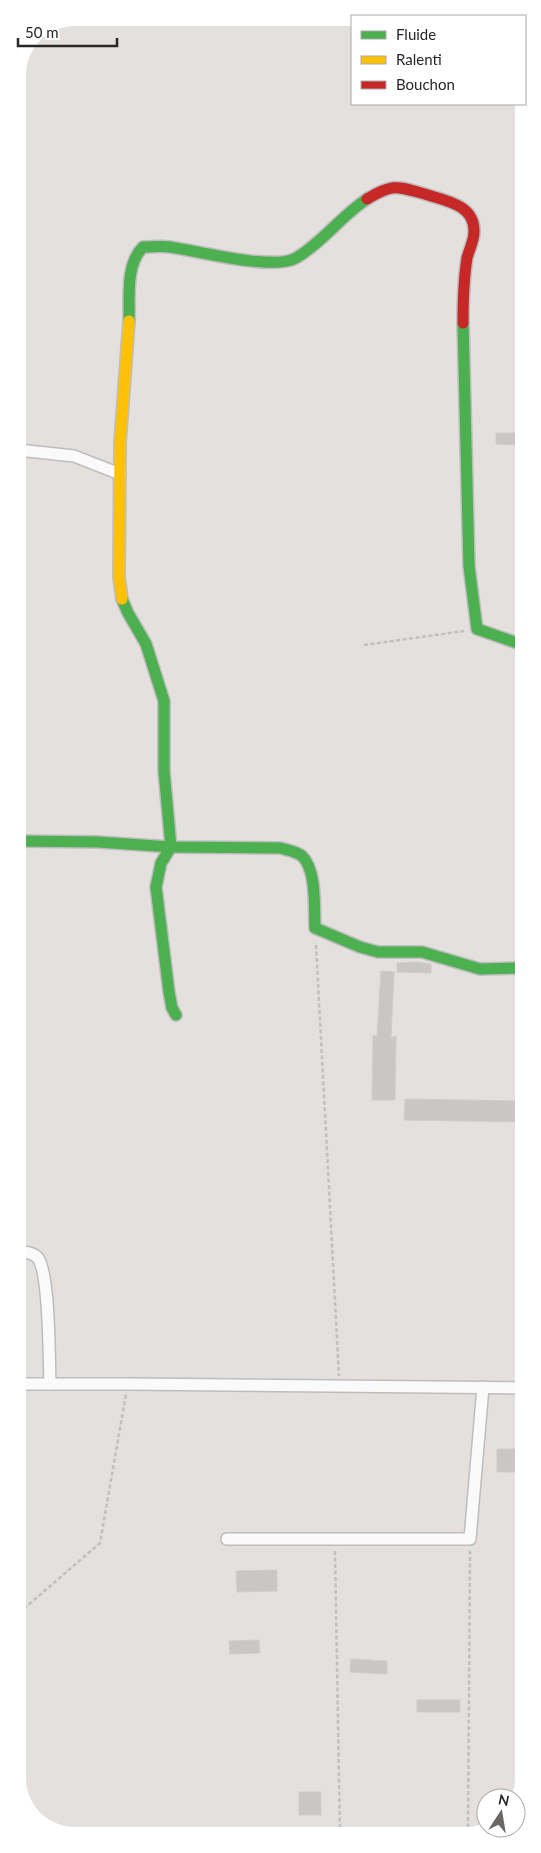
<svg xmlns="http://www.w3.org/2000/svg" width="541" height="1853" font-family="Lato,sans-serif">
	<rect width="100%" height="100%" fill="#e4e0de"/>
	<g fill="#c9c6c4" stroke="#cfccca">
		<path d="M 496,433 L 523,433 L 523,445 L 496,444 Z"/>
		<path d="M 417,962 L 431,964 L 431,973 L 397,972 L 397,963 Z"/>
		<path d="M 381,971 L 394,972 L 391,1038 L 396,1036 L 395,1100 L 372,1100 L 373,1035 L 377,1037 Z"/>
		<path d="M 405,1099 L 523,1101 L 523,1122 L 404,1120 Z"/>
		<rect x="497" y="1449" width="26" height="23"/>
		<path d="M 277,1570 L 277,1591 L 237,1592 L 236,1571 Z"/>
		<path d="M 259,1640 L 260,1653 L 230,1654 L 229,1641 Z"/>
		<path d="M 351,1659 L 387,1661 L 387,1674 L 350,1672 Z"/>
		<rect x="417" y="1700" width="43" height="12"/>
		<rect x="299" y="1792" width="22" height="23"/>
	</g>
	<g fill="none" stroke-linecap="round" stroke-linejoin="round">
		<defs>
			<g id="street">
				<path d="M 18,450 L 74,456 L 120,474"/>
				<path d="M 18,1252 C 24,1252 32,1252 37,1257 C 50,1270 49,1362 50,1384"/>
				<path d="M 18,1384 L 128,1384 L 523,1388"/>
				<path d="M 227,1539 L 470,1539 L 483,1387"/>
			</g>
			<g id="fast">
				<path d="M 129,321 C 130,298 125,265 143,247 C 152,247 161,246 170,247 C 198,251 273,271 296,258 C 322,243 341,216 367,199"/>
				<path d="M 463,323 L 469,566 L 477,629 L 523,645"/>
				<path d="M 122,599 L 128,613 L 146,644 L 164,701 L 164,771 L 171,847 L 161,863 L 156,887 L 169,992 L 172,1008 L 176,1015"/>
				<path d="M 18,841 L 98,842 L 171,847 L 280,848 C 287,850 296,851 302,856 C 317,870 314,909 315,928 L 360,947 L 378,952 L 422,952 L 480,969 L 523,968"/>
			</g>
			<path id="slow" d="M 122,599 L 119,577 L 120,443 L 129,321"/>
			<path id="jam" d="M 367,199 C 395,182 398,187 428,195 C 448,201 475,206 474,232 C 474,241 469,250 467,258 C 464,277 463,305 463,323"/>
		</defs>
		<use href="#street" stroke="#bebdbe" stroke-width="14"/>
		<use href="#fast" stroke="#bebdbe" stroke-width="14"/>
		<use href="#slow" stroke="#bebdbe" stroke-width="14"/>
		<use href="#jam" stroke="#bebdbe" stroke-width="14"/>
		<g stroke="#c1c0c0" stroke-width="2.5" stroke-dasharray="4 2.5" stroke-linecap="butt">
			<path d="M 364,645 L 464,631"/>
			<path d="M 316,945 L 339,1376"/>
			<path d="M 335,1551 L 340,1835"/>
			<path d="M 19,1613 L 100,1543 L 126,1394"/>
			<path d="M 468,1834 L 470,1550"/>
		</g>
		<use href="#street" stroke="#fbfafa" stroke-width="11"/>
		<use href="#fast" stroke="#4caf50" stroke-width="11"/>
		<use href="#slow" stroke="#ffc107" stroke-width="11"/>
		<use href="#jam" stroke="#c62828" stroke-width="11"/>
	</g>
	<path d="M0 0H541V1853H0ZM75 26H466A49 49 0 0 1 515 75V1778A49 49 0 0 1 466 1827H75A49 49 0 0 1 26 1778V75A49 49 0 0 1 75 26Z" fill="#fff" fill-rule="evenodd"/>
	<rect x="351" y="15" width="175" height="90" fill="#ffffff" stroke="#a9a9a9"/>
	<rect x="361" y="31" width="25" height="8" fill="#4caf50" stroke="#a9a9a9"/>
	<text x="396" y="40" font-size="15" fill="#272727">Fluide</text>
	<rect x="361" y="56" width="25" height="8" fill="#ffc107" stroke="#a9a9a9"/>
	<text x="396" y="65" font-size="15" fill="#272727">Ralenti</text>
	<rect x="361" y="81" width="25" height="8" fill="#c62828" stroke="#a9a9a9"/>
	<text x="396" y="90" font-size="15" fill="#272727">Bouchon</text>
	<g transform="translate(501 1813) rotate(12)"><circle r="24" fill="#ffffff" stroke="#a9a9a9"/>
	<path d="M0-4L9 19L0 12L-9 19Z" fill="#696867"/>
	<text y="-8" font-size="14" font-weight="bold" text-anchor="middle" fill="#272727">N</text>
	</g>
	<path d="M18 38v8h99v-8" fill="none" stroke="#272727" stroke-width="2.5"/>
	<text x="25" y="38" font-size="15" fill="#272727" stroke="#ffffff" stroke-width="4" paint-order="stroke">50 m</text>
</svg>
